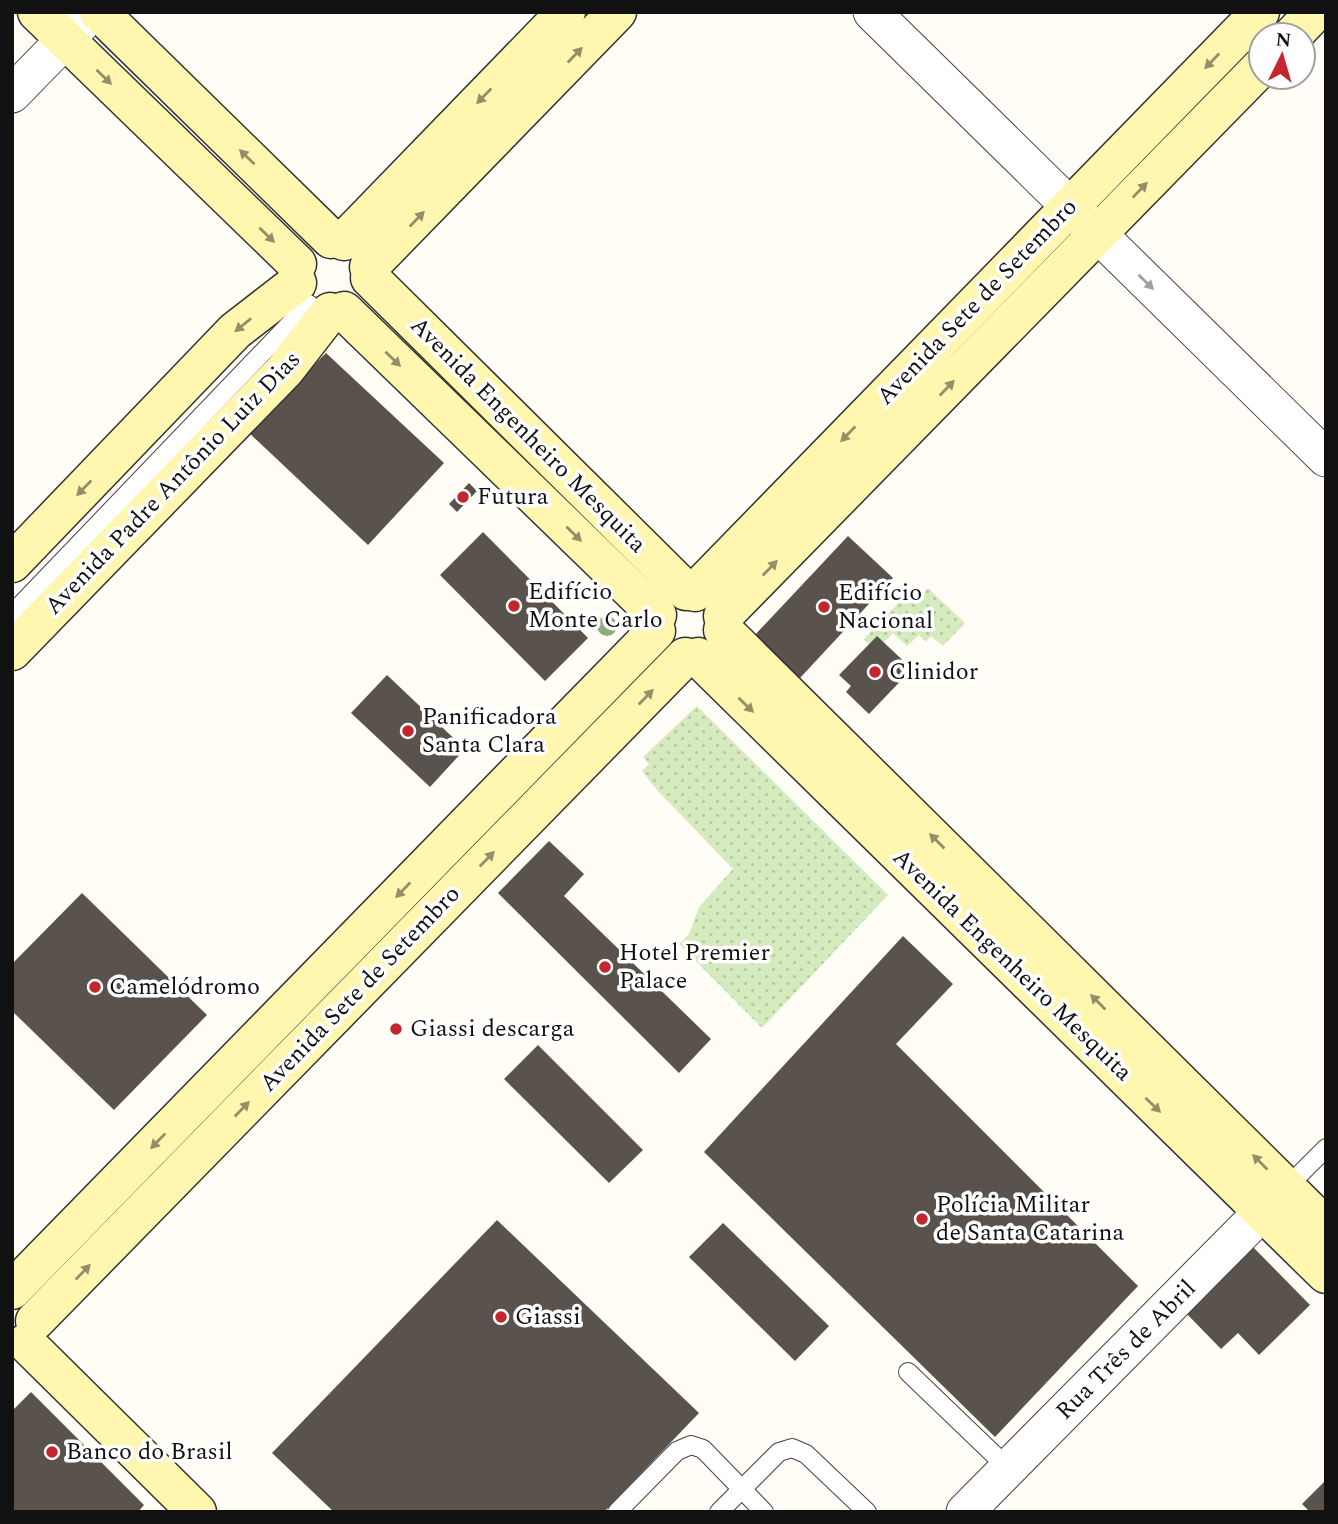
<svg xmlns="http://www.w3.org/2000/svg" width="1338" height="1524" font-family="Spectral,serif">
	<defs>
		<pattern id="grass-dots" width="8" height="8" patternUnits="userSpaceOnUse" patternTransform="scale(1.75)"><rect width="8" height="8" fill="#d5ebbd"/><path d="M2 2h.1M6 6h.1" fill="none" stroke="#b6c8a1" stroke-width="1.8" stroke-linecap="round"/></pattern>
	</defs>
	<rect width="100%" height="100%" fill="#fffdf5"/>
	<g fill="url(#grass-dots)">
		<path d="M 928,588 L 965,623 L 943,646 L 931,636 L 926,642 L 919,635 L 907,646 L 893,633 L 884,642 L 869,644 L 864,639 L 910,591 L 918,599 Z"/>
		<path d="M 697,706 L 888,895 L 762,1028 L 679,944 L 689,934 L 699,907 L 733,869 L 656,789 L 642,771 L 649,764 L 643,757 Z"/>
	</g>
	<g fill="#5a524d">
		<path d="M 326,353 L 444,463 L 368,545 L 247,431 Z"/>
		<path d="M 469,483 L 477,491 L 457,512 L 449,504 Z"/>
		<path d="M 483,532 L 588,638 L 545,681 L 440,575 Z"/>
		<path d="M 848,536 L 893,578 L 800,678 L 754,636 Z"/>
		<path d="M 877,636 L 912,669 L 869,714 L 846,692 L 851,686 L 839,675 Z"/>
		<path d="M 387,675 L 465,749 L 430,787 L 351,713 Z"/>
		<path d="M 549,841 L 584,874 L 564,896 L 711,1039 L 679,1073 L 498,893 Z"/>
		<path d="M 82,893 L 207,1015 L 114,1110 L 12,1011 L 12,964 Z"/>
		<path d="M 903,936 L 953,984 L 896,1044 L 1138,1286 L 995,1437 L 704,1152 Z"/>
		<path d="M 538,1045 L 643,1150 L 609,1183 L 504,1079 Z"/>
		<path d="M 497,1220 L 699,1413 L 604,1512 L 334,1512 L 272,1453 Z"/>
		<path d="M 723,1223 L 829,1326 L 795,1361 L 689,1257 Z"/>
		<path d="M 1253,1247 L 1310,1305 L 1259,1355 L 1238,1333 L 1221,1349 L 1185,1312 Z"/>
		<path d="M 31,1392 L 144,1505 L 138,1512 L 12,1512 L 12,1411 Z"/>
		<path d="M 1326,1480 L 1326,1512 L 1310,1512 L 1302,1504 Z"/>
	</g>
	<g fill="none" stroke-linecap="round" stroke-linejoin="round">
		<defs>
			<g id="lane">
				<path d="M 12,614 L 309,304"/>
				<path d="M 1286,1188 L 1326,1148"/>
				<path d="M 908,1372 L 1008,1468"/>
				<path d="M 617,1512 L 677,1451 L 691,1445 L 703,1449 L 764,1512"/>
				<path d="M 719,1512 L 779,1452 L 792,1448 L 806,1454 L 867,1512"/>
			</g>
			<g id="street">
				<path d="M 872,12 L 1326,458"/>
				<path d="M 12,94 L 92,12"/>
				<path d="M 965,1512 L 1285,1189"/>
			</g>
			<g id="secondary">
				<path d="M 37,12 L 297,264"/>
				<path d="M 99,12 L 331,239"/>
				<path d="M 1293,35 L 1315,12"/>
				<path d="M 344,241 L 566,12"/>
				<path d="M 369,267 L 617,12"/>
				<path d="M 370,278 L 686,591"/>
				<path d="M 344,311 L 657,615"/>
				<path d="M 12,563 L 235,331 L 297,283"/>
				<path d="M 695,592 L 1260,12"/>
				<path d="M 723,616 L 1261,67"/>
				<path d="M 723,630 L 1326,1227"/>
				<path d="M 12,651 L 285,370 L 330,312"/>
				<path d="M 698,657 L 1326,1274"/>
				<path d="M 12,1290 L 656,631"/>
				<path d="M 35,1321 L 685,657"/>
				<path d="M 26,1343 L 197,1512"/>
			</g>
		</defs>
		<use href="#lane" stroke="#444" stroke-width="20"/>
		<use href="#street" stroke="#444" stroke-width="39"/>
		<use href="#secondary" stroke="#333" stroke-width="41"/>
		<use href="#lane" stroke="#fff" stroke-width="18"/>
		<use href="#street" stroke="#fff" stroke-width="37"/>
		<use href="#secondary" stroke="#fff6b0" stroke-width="38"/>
	</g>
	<circle fill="#8dad7f" cx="607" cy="626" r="10"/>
	<defs><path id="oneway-solid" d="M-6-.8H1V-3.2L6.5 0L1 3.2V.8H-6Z" transform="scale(1.75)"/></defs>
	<g fill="#948f68">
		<use href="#oneway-solid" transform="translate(575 55) rotate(-46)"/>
		<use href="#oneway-solid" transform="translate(1212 61) rotate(134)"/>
		<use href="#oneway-solid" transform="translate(104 77) rotate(44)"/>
		<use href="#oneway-solid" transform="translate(484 96) rotate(134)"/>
		<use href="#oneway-solid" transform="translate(247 157) rotate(-136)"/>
		<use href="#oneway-solid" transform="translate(1140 190) rotate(-46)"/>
		<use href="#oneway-solid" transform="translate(417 219) rotate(-46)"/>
		<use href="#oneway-solid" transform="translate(267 235) rotate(44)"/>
		<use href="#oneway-solid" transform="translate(243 325) rotate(141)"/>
		<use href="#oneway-solid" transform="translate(393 359) rotate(44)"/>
		<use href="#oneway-solid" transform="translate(947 388) rotate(-46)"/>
		<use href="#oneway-solid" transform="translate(848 434) rotate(134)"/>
		<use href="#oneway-solid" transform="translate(84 488) rotate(134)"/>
		<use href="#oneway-solid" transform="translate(574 534) rotate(44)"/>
		<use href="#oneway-solid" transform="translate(770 568) rotate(-46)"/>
		<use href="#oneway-solid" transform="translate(646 697) rotate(-46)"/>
		<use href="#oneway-solid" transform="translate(746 705) rotate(44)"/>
		<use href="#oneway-solid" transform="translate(937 841) rotate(-135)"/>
		<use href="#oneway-solid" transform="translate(487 859) rotate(-46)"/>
		<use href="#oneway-solid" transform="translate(403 890) rotate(134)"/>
		<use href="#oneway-solid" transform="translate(1098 1002) rotate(-135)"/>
		<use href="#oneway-solid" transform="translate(1153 1105) rotate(44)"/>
		<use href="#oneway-solid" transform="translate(242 1109) rotate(-46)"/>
		<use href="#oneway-solid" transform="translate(158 1141) rotate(134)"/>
		<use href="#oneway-solid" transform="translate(1260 1162) rotate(-135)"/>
		<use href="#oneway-solid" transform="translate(83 1272) rotate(-46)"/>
	</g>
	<use fill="#a0a0a0" href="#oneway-solid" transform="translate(1146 282) rotate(44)"/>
	<g fill="#c4262e" stroke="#fff" stroke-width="2.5">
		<circle cx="463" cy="497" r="7"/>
		<circle cx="514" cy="606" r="7"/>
		<circle cx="824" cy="607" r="7"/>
		<circle cx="875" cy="672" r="7"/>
		<circle cx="408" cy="731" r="7"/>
		<circle cx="605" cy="967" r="7"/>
		<circle cx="95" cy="987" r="7"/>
		<circle cx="396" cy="1029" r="7"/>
		<circle cx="922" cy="1219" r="7"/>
		<circle cx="501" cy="1317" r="7"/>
		<circle cx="52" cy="1452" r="7"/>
	</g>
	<g text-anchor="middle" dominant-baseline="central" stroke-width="7" stroke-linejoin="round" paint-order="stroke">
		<g font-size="24" fill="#111" stroke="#fff">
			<text transform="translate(977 302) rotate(-46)">Avenida Sete de Setembro</text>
			<text transform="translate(528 435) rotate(45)">Avenida Engenheiro Mesquita</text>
			<text transform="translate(173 483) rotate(-46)">Avenida Padre Antônio Luiz Dias</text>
			<text transform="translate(1012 965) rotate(44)">Avenida Engenheiro Mesquita</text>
			<text transform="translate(360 989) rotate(-46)">Avenida Sete de Setembro</text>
			<text transform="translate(1126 1350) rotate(-45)">Rua Três de Abril</text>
		</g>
		<g font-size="24" fill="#111" stroke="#fff" text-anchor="start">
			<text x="477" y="497">Futura</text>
			<text x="528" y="592">Edifício<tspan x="528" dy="28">Monte Carlo</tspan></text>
			<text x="838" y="593">Edifício<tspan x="838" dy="28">Nacional</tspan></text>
			<text x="889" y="672">Clinidor</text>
			<text x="422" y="717">Panificadora<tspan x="422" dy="28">Santa Clara</tspan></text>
			<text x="619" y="953">Hotel Premier<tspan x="619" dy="28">Palace</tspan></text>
			<text x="109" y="987">Camelódromo</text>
			<text x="410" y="1029">Giassi descarga</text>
			<text x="936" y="1205">Polícia Militar<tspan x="936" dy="28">de Santa Catarina</tspan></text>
			<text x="515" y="1317">Giassi</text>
			<text x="66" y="1452">Banco do Brasil</text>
		</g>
	</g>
	<rect width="1338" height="1524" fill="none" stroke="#111111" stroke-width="28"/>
	<g transform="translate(1282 56) rotate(5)"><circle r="33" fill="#ffffff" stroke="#a0a0a0" stroke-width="2"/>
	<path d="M0-5L12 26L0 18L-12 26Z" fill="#c4262e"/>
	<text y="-10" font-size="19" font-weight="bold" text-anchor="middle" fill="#111111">N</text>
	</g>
</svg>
